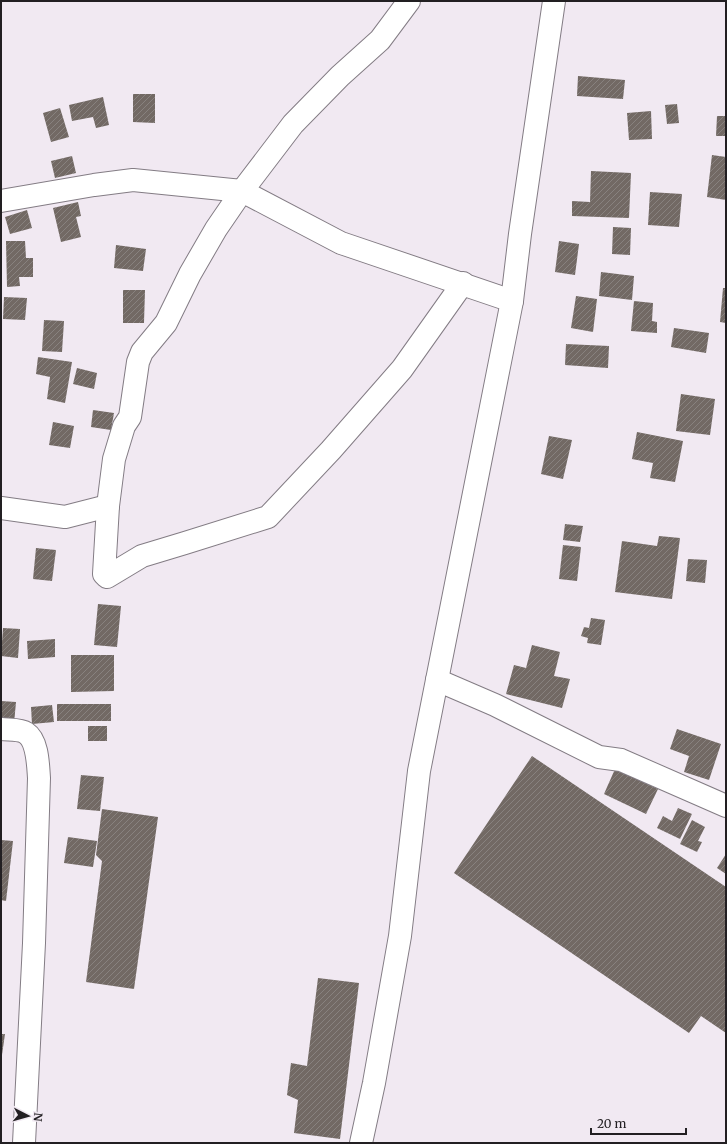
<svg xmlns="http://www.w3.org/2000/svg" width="727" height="1144" font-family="Merriweather,serif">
	<defs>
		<pattern id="building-hatch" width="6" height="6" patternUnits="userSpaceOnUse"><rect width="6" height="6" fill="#726964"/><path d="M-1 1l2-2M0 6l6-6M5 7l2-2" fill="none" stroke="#88827f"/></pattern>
	</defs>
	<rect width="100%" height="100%" fill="#f1e9f2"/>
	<g fill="url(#building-hatch)">
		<path d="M 578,76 L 625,80 L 623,99 L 577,96 Z"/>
		<path d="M 133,94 L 155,94 L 155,123 L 133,122 Z"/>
		<path d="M 103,97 L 109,125 L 96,128 L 93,117 L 72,121 L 69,105 Z"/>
		<path d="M 677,104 L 679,123 L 667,124 L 665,105 Z"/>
		<path d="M 60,108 L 69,137 L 51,142 L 43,113 Z"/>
		<path d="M 651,111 L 652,139 L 629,140 L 627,113 Z"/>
		<path d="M 717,116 L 726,116 L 726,136 L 716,136 Z"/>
		<path d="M 712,155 L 726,157 L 726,200 L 707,197 Z"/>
		<path d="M 72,156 L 76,173 L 55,178 L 51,161 Z"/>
		<path d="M 591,171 L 631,173 L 629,218 L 572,216 L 572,201 L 590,202 Z"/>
		<path d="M 650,192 L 682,194 L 679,227 L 648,225 Z"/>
		<path d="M 78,202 L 81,216 L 76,217 L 81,237 L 61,242 L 53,208 Z"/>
		<path d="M 27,210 L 32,228 L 10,234 L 5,217 Z"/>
		<path d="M 613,227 L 631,228 L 630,255 L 612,254 Z"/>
		<path d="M 6,241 L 25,241 L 26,258 L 33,258 L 33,277 L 19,277 L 20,286 L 7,287 Z"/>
		<path d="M 559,241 L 579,244 L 575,275 L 555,272 Z"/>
		<path d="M 116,245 L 146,249 L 143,271 L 114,268 Z"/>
		<path d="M 601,272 L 634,276 L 632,300 L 599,296 Z"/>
		<path d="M 723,288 L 726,288 L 726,323 L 720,322 Z"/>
		<path d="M 123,290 L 145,290 L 144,323 L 123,323 Z"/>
		<path d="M 576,296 L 597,299 L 593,332 L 571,328 Z"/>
		<path d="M 4,297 L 27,298 L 25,320 L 3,319 Z"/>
		<path d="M 634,301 L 653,303 L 652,321 L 657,322 L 657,333 L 631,331 Z"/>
		<path d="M 44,320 L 64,321 L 62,352 L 42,351 Z"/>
		<path d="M 674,328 L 709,333 L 706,353 L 671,347 Z"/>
		<path d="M 566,344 L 609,346 L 608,368 L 565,365 Z"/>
		<path d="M 38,357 L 72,362 L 65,403 L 47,399 L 50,377 L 36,374 Z"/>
		<path d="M 77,368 L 97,373 L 94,389 L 73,384 Z"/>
		<path d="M 681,394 L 715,399 L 710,435 L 676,431 Z"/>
		<path d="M 93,410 L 114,413 L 111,430 L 91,427 Z"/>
		<path d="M 53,422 L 74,426 L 70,448 L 49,445 Z"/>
		<path d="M 637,432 L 683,441 L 675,482 L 650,478 L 653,463 L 632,459 Z"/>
		<path d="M 549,436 L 572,440 L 563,479 L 541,474 Z"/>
		<path d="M 565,524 L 583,526 L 580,542 L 563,540 Z"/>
		<path d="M 659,536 L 680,538 L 672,599 L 615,592 L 622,541 L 657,546 Z"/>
		<path d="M 563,545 L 581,547 L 577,581 L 559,579 Z"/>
		<path d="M 36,548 L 56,550 L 52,581 L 33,579 Z"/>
		<path d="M 688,559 L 707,560 L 705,583 L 686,581 Z"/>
		<path d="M 98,604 L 121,606 L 117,647 L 94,645 Z"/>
		<path d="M 591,618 L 605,620 L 601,645 L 587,643 L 588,638 L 581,636 L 584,627 L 589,628 Z"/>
		<path d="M 3,628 L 20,629 L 18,658 L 1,656 Z"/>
		<path d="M 55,639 L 55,657 L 28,659 L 27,641 Z"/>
		<path d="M 532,645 L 560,652 L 554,676 L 570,679 L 562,708 L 506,694 L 514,665 L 526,668 Z"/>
		<path d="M 71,655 L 114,655 L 114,691 L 71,692 Z"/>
		<path d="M 1,701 L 16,702 L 14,724 L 1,723 Z"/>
		<rect x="57" y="704" width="54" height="17"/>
		<path d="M 52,705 L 54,722 L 32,724 L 31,707 Z"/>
		<rect x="88" y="726" width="19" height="15"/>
		<path d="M 677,729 L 721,744 L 709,780 L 684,772 L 689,756 L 670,749 Z"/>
		<path d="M 532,756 L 726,887 L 726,1033 L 701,1016 L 689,1033 L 454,873 Z"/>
		<path d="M 615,769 L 658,789 L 646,814 L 604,794 Z"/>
		<path d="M 81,775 L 104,777 L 100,811 L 77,809 Z"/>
		<path d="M 678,808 L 692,814 L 680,839 L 657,828 L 663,816 L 672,821 Z"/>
		<path d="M 102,809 L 158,817 L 134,989 L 86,982 L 102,861 L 96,855 Z"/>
		<path d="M 692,820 L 705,827 L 698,841 L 702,842 L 697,852 L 680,844 Z"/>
		<path d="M 68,837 L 97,841 L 93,867 L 64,863 Z"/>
		<path d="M 1,840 L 13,841 L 6,901 L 1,900 Z"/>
		<path d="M 726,854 L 726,874 L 717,868 Z"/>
		<path d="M 318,978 L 359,983 L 340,1139 L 294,1133 L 298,1100 L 287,1095 L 291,1063 L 307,1066 Z"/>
		<path d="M 1,1034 L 5,1034 L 2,1055 L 1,1055 Z"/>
	</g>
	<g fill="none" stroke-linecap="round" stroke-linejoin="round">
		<defs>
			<g id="minor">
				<path d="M 409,1 L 380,40 L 340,76 L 293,124 L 242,191 L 216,229 L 190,274 L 166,323 L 142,352 L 138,362 L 130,417 L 124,426 L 114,459 L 108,506 L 104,574 L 107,577 L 142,556 L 185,543 L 268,517 L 331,450 L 402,369 L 463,283"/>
				<path d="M 1,201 L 94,185 L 133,180 L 242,191 L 341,243 L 512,301"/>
				<path d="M 1,508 L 65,517 L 108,506"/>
				<path d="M 437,680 L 495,705 L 599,757 L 621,760 L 726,806"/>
				<path d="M 1,729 C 9,730 20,729 26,733 C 38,741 38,765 39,778 L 34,943 L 24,1143"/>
				<path d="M 361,1143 L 374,1083 L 400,936 L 419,771 L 512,301 L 520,234 L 554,1"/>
			</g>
		</defs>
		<use href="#minor" stroke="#837c84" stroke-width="24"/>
		<use href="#minor" stroke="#fff" stroke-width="22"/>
	</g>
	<rect width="727" height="1144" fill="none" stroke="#221f22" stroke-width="4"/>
	<g transform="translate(28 1116) rotate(96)" stroke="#f1e9f2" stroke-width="3" paint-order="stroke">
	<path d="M0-3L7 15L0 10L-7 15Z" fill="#221f22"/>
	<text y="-6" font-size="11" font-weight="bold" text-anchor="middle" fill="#221f22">N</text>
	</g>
	<path d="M591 1128v6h95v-6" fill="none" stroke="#221f22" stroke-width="2"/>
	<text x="597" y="1128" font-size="12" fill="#221f22" stroke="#f1e9f2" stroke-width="3" paint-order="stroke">20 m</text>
</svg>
